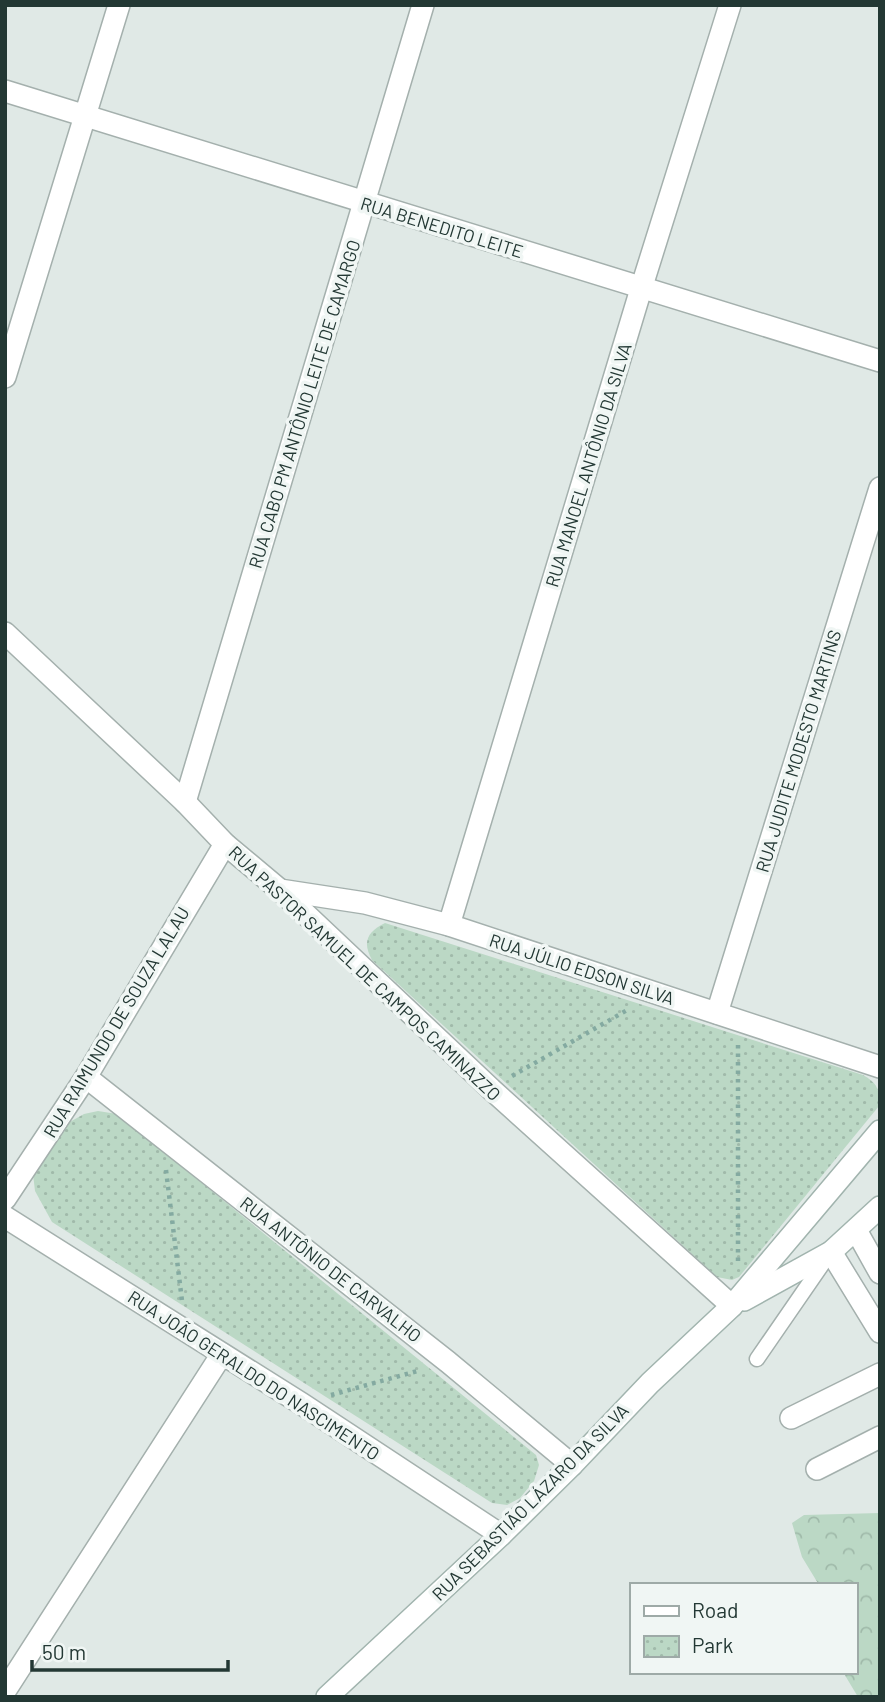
<svg xmlns="http://www.w3.org/2000/svg" width="885" height="1702" font-family="Barlow,sans-serif">
	<defs>
		<pattern id="forest-crowns" width="20" height="18" patternUnits="userSpaceOnUse" patternTransform="scale(1.75)"><rect width="20" height="18" fill="#bbd8c5"/><path d="M2 6a3 3 0 1 1 6 0M12 15a3 3 0 1 1 6 0" fill="none" stroke="#a0baaa"/></pattern>
		<pattern id="park-dots" width="8" height="8" patternUnits="userSpaceOnUse" patternTransform="scale(1.75)"><rect width="8" height="8" fill="#bbd8c5"/><path d="M2 2h.1M6 6h.1" fill="none" stroke="#a0baaa" stroke-width="1.8" stroke-linecap="round"/></pattern>
	</defs>
	<rect width="100%" height="100%" fill="#e0e9e6"/>
	<path fill="url(#forest-crowns)" d="M 880,1513 L 880,1697 L 858,1697 L 843,1672 L 855,1672 L 855,1585 L 819,1585 L 802,1557 L 792,1523 L 804,1515 Z"/>
	<g fill="url(#park-dots)">
		<path d="M 385,923 L 863,1075 C 877,1083 880,1089 879,1106 L 739,1277 L 732,1280 L 717,1277 L 372,960 C 362,942 367,932 385,923 Z"/>
		<path d="M 98,1111 L 117,1114 L 536,1455 L 539,1465 L 534,1481 L 520,1498 L 507,1505 L 492,1503 L 52,1222 L 35,1191 L 33,1174 L 61,1127 L 84,1114 Z"/>
	</g>
	<g fill="none" stroke-linecap="round" stroke-linejoin="round">
		<defs>
			<path id="lane" d="M 757,1359 L 828,1256"/>
			<g id="street">
				<path d="M 5,91 L 880,361"/>
				<path d="M 5,377 L 119,5"/>
				<path d="M 5,633 L 185,802 L 225,844 L 280,890 L 491,1089 L 732,1306"/>
				<path d="M 185,802 L 423,5"/>
				<path d="M 280,890 L 365,903 L 449,925 L 880,1067"/>
				<path d="M 449,925 L 641,289 L 730,5"/>
				<path d="M 717,1013 L 880,488"/>
				<path d="M 86,1077 L 448,1362 L 572,1465"/>
				<path d="M 5,1199 L 86,1077 L 225,844"/>
				<path d="M 5,1217 L 302,1404 L 501,1535"/>
				<path d="M 856,1230 L 880,1273"/>
				<path d="M 831,1252 L 880,1332"/>
				<path d="M 791,1418 L 880,1374"/>
				<path d="M 817,1469 L 880,1437"/>
				<path d="M 5,1691 L 222,1354"/>
			</g>
			<g id="secondary">
				<path d="M 744,1300 L 831,1252 L 880,1207"/>
				<path d="M 327,1697 L 501,1535 L 572,1465 L 650,1383 L 732,1306 L 880,1131"/>
			</g>
		</defs>
		<use href="#lane" stroke="#a4b0ad" stroke-width="17"/>
		<use href="#street" stroke="#a4b0ad" stroke-width="24"/>
		<use href="#secondary" stroke="#a1b4ae" stroke-width="24"/>
		<g stroke="#84aaa1" stroke-width="4.5" stroke-dasharray="3.5 5" stroke-linecap="butt">
			<path d="M 738,1045 L 738,1264"/>
			<path d="M 512,1076 L 629,1009"/>
			<path d="M 166,1170 L 182,1301"/>
			<path d="M 331,1395 L 421,1370"/>
		</g>
		<use href="#lane" stroke="#fff" stroke-width="14"/>
		<use href="#street" stroke="#fff" stroke-width="21"/>
		<use href="#secondary" stroke="#fff" stroke-width="21"/>
	</g>
	<g text-anchor="middle" dominant-baseline="central" stroke-width="7" stroke-linejoin="round" paint-order="stroke">
		<g font-size="18" fill="#233834" stroke="#f0f6f4">
			<text transform="translate(442 227) rotate(17)">RUA BENEDITO LEITE</text>
			<text transform="translate(304 404) rotate(-73)">RUA CABO PM ANTÔNIO LEITE DE CAMARGO</text>
			<text transform="translate(588 465) rotate(-73)">RUA MANOEL ANTÔNIO DA SILVA</text>
			<text transform="translate(798 751) rotate(-73)">RUA JUDITE MODESTO MARTINS</text>
			<text transform="translate(582 969) rotate(18)">RUA JÚLIO EDSON SILVA</text>
			<text transform="translate(365 973) rotate(43)">RUA PASTOR SAMUEL DE CAMPOS CAMINAZZO</text>
			<text transform="translate(116 1022) rotate(-59)">RUA RAIMUNDO DE SOUZA LALAU</text>
			<text transform="translate(331 1269) rotate(38)">RUA ANTÔNIO DE CARVALHO</text>
			<text transform="translate(254 1375) rotate(33)">RUA JOÃO GERALDO DO NASCIMENTO</text>
			<text transform="translate(530 1502) rotate(-45)">RUA SEBASTIÃO LÁZARO DA SILVA</text>
		</g>
	</g>
	<rect width="885" height="1702" fill="none" stroke="#233834" stroke-width="14"/>
	<rect x="630" y="1583" width="228" height="91" fill="#f0f6f4" stroke="#9eaaa7" stroke-width="2"/>
	<rect x="644" y="1606" width="35" height="10" fill="#ffffff" stroke="#9eaaa7" stroke-width="2"/>
	<text x="692" y="1618" font-size="21" fill="#233834">Road</text>
	<rect x="644" y="1636" width="35" height="21" fill="url(#park-dots)" stroke="#9eaaa7" stroke-width="2"/>
	<text x="692" y="1653" font-size="21" fill="#233834">Park</text>
	<path d="M32 1660v10h196v-10" fill="none" stroke="#233834" stroke-width="3.5"/>
	<text x="42" y="1660" font-size="21" fill="#233834" stroke="#f0f6f4" stroke-width="5" paint-order="stroke">50 m</text>
</svg>
